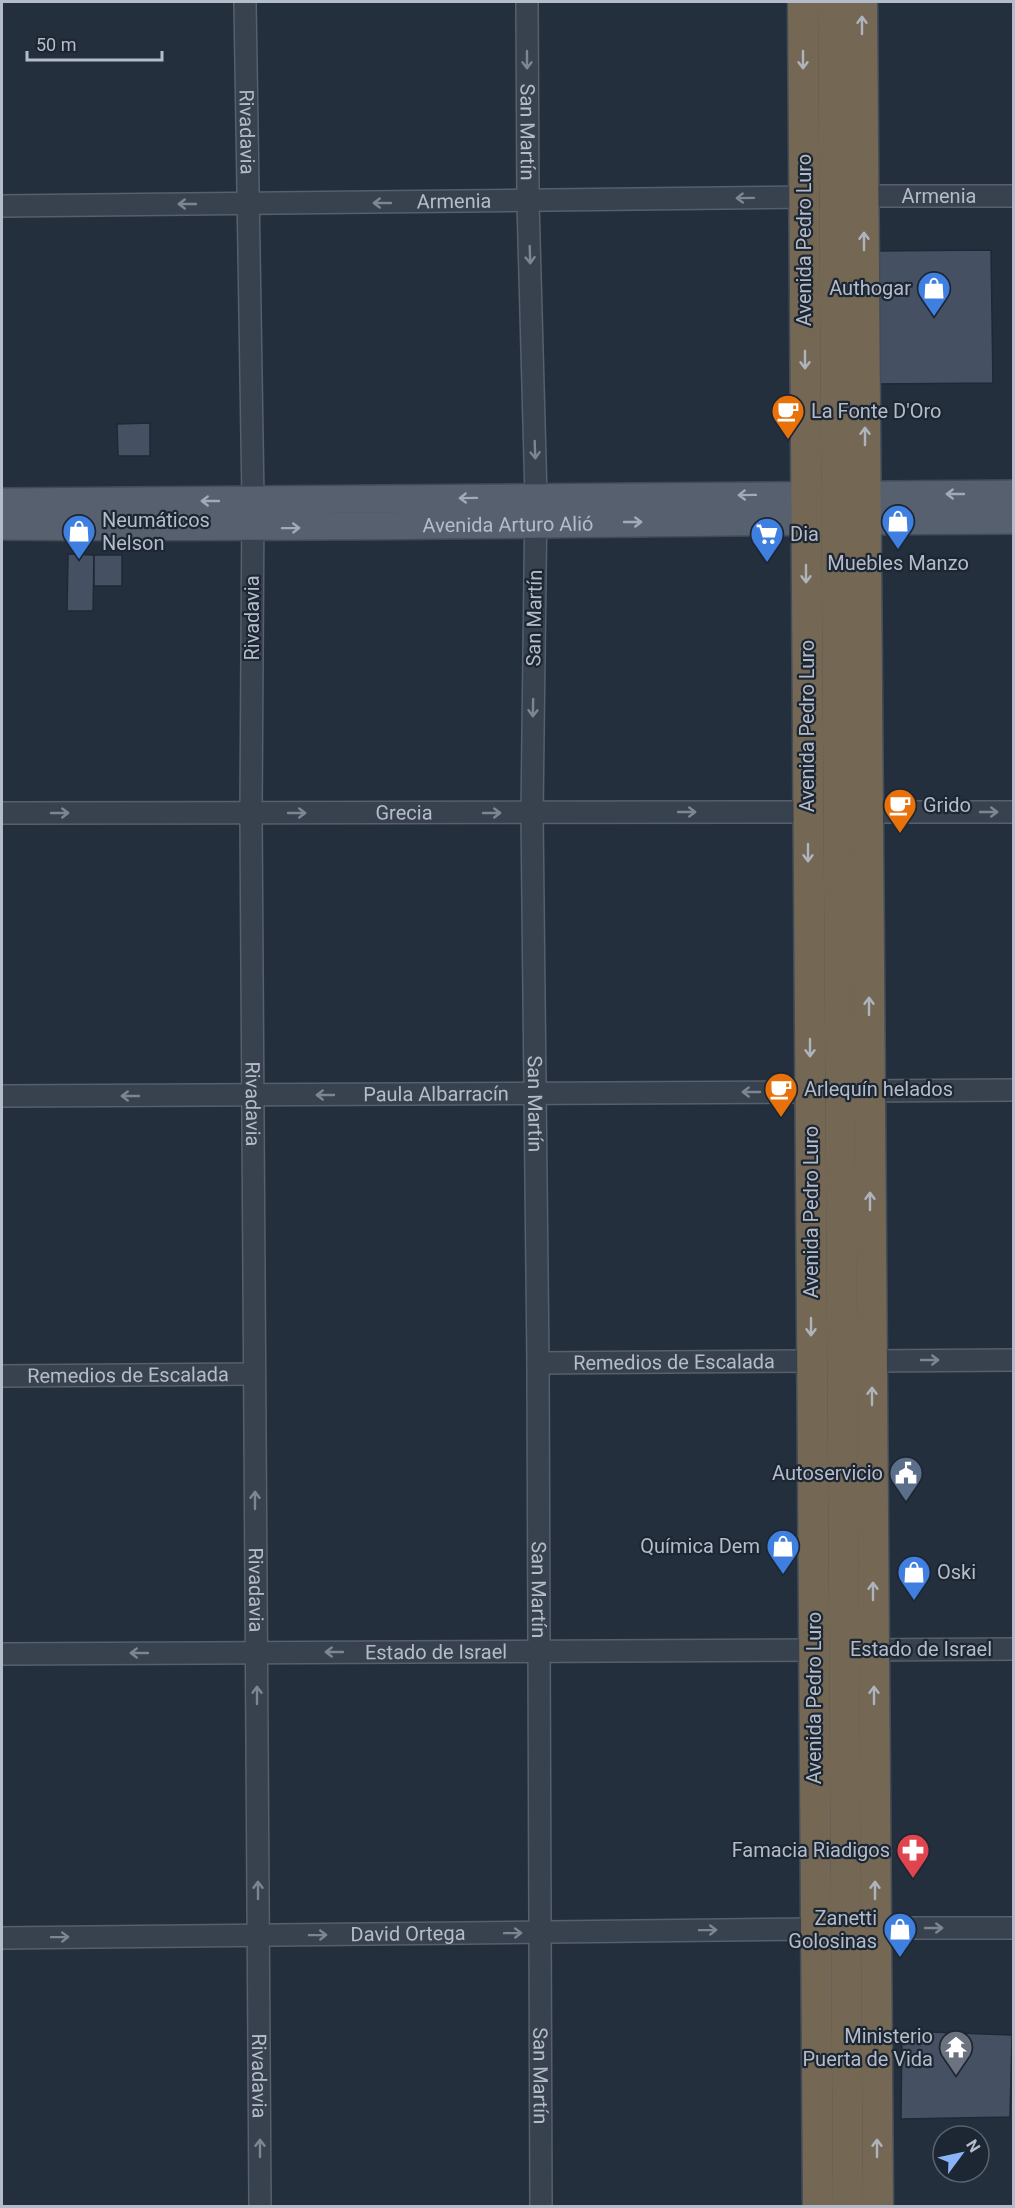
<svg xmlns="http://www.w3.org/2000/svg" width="1015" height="2208" font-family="Roboto,sans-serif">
	<rect width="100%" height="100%" fill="#242f3e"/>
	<g fill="#455162" stroke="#1f2835" stroke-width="1.5">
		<path d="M 991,250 L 993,383 L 877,384 L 876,251 Z"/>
		<path d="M 150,423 L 150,456 L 118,456 L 117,424 Z"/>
		<path d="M 68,554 L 94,555 L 93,611 L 67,611 Z"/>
		<rect x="94" y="555" width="28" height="31"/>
		<path d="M 902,2031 L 1012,2035 L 1010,2117 L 901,2119 Z"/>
	</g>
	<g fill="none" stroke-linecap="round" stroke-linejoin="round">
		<defs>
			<g id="minor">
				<path id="s1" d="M 245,2 L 253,500 L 251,813 L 260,2206"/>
				<path id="s2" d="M 527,2 L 528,202 L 536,497 L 532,813 L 538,1363 L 541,2206"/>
				<path id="s3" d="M 851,196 L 1014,196"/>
				<path id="s4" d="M 2,206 L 817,197"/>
				<path d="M 868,812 L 1014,812"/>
				<path id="s5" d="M 2,813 L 808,812"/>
				<path d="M 857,1091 L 1014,1090"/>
				<path id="s6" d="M 2,1096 L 823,1092"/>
				<path d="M 871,1361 L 1014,1360"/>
				<path id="s7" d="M 538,1363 L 812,1361"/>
				<path id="s8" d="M 2,1376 L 254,1374"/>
				<path d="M 860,1650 L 1014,1649"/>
				<path id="s9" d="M 2,1654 L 826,1650"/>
				<path d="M 875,1928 L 1014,1928"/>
				<path id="s10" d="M 2,1938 L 816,1929"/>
			</g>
			<g id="major">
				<path d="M 2,502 L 1014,494"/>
				<path id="s11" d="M 2,526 C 339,529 676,521 1014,520"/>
			</g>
			<g id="highway">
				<path d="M 803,2 L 818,2206"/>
				<path d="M 833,2 L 848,2206"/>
				<path d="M 862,2 L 878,2206"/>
			</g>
		</defs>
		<use href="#minor" stroke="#565f6c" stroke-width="24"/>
		<use href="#major" stroke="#414a57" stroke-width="30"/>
		<use href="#highway" stroke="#434c59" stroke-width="33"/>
		<use href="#minor" stroke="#38414e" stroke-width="21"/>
		<use href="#major" stroke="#56606e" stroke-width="27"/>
		<use href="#highway" stroke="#746855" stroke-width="30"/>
	</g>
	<defs><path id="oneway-shaft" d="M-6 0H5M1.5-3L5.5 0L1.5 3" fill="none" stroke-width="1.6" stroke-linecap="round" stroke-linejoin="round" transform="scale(1.5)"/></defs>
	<g stroke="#aeb4bd">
		<use href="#oneway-shaft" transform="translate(862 25) rotate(-90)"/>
		<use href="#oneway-shaft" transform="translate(803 60) rotate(90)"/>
		<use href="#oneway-shaft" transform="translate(864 241) rotate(-90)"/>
		<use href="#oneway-shaft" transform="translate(805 360) rotate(90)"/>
		<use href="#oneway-shaft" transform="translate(865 436) rotate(-90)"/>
		<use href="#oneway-shaft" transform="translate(806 574) rotate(90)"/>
		<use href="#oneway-shaft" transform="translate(808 853) rotate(90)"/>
		<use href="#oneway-shaft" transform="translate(869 1006) rotate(-90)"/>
		<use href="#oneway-shaft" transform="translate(810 1048) rotate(90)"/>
		<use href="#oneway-shaft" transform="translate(870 1201) rotate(-90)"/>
		<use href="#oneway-shaft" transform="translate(811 1327) rotate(90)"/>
		<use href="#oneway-shaft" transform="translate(872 1396) rotate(-90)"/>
		<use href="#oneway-shaft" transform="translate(873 1591) rotate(-90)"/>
		<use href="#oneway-shaft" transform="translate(874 1695) rotate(-90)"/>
		<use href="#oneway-shaft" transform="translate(875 1890) rotate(-90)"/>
		<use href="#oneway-shaft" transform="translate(877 2148) rotate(-90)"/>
	</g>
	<g stroke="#7c8592">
		<use href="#oneway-shaft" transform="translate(527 60) rotate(90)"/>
		<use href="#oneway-shaft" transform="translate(745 198) rotate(179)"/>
		<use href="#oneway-shaft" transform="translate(382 203) rotate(180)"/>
		<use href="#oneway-shaft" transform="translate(187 204) rotate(180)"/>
		<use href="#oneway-shaft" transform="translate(530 255) rotate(88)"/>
		<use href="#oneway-shaft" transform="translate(535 450) rotate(88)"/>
		<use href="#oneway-shaft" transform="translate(533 708) rotate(91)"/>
		<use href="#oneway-shaft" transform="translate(687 812)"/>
		<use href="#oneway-shaft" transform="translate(989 812)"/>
		<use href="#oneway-shaft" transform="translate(60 813)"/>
		<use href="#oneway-shaft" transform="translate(297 813)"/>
		<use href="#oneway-shaft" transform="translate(492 813)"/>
		<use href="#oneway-shaft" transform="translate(751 1092) rotate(180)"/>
		<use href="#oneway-shaft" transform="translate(325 1095) rotate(180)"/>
		<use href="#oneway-shaft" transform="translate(130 1096) rotate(180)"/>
		<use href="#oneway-shaft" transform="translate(930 1360)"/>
		<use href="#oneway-shaft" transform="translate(255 1500) rotate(-90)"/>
		<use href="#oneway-shaft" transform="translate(334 1652) rotate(180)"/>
		<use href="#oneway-shaft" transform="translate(139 1653) rotate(180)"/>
		<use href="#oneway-shaft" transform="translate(257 1695) rotate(-90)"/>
		<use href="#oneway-shaft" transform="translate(258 1890) rotate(-90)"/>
		<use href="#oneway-shaft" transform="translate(934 1928)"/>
		<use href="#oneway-shaft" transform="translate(708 1930) rotate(-1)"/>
		<use href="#oneway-shaft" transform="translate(513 1933) rotate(-1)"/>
		<use href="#oneway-shaft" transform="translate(318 1935) rotate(-1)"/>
		<use href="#oneway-shaft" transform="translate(60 1937) rotate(-1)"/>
		<use href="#oneway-shaft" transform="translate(260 2148) rotate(-90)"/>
	</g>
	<g stroke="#a1aab7">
		<use href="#oneway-shaft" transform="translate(955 494) rotate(180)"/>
		<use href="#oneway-shaft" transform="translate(747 495) rotate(179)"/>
		<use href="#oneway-shaft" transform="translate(468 498) rotate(179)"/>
		<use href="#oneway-shaft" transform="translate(210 501) rotate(180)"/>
		<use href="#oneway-shaft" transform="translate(633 522)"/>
		<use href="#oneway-shaft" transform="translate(291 528) rotate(-1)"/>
	</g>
	<defs>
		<symbol id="shop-pin" viewBox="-11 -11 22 30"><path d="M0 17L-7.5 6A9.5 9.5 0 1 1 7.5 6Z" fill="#3f7fe0" stroke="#1d2633"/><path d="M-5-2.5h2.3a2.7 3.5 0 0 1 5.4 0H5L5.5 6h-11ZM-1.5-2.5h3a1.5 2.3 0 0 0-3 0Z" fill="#fff"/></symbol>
		<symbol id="cafe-pin" viewBox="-11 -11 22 30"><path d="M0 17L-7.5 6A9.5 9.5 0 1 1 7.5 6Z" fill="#e8710a" stroke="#1d2633"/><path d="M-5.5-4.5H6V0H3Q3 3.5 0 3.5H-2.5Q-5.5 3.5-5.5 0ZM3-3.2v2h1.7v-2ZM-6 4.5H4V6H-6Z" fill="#fff"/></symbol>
		<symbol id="supermarket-pin" viewBox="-11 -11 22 30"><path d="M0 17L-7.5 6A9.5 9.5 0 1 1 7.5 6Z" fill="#3f7fe0" stroke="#1d2633"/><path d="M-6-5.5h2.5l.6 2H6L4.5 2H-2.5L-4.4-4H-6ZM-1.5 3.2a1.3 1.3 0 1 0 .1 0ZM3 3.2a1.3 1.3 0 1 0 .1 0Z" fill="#fff"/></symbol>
		<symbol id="civic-pin" viewBox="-11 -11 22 30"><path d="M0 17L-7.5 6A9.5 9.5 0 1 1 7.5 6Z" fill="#5c6f8a" stroke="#1d2633"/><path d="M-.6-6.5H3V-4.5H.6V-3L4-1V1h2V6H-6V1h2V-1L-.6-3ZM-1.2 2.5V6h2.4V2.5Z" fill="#fff"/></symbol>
		<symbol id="pharmacy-pin" viewBox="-11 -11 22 30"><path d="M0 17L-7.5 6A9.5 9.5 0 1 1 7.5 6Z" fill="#e0444e" stroke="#1d2633"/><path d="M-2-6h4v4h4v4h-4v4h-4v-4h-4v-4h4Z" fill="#fff"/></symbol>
		<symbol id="temple-pin" viewBox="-11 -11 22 30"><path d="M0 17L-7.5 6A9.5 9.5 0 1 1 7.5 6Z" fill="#6b7280" stroke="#1d2633"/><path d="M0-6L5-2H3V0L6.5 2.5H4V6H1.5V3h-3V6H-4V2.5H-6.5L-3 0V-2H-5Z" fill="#fff"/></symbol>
	</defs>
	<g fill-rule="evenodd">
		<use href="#shop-pin" x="915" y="269" width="38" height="52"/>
		<use href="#cafe-pin" x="769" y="392" width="38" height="52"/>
		<use href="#shop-pin" x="879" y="502" width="38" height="52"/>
		<use href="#shop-pin" x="60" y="512" width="38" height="52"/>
		<use href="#supermarket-pin" x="748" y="515" width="38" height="52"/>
		<use href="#cafe-pin" x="881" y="786" width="38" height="52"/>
		<use href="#cafe-pin" x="762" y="1070" width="38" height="52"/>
		<use href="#civic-pin" x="887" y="1454" width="38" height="52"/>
		<use href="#shop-pin" x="764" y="1527" width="38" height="52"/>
		<use href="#shop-pin" x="895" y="1553" width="38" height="52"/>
		<use href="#pharmacy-pin" x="894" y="1831" width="38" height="52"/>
		<use href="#shop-pin" x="881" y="1910" width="38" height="52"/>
		<use href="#temple-pin" x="937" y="2028" width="38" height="52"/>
	</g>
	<g text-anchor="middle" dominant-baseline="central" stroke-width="4.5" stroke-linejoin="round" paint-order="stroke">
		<g font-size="20" fill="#b4bcc9" stroke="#1d2633">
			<text stroke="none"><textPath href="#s1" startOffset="130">Rivadavia</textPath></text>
			<text stroke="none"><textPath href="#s2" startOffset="130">San Martín</textPath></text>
			<text stroke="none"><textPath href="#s3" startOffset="88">Armenia</textPath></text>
			<text stroke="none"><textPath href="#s4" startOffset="452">Armenia</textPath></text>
			<text transform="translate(804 240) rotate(-90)">Avenida Pedro Luro</text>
			<text stroke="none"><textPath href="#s11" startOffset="506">Avenida Arturo Alió</textPath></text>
			<text transform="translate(252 618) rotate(-90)">Rivadavia</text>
			<text transform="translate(534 618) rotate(-89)">San Martín</text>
			<text transform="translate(807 726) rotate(-90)">Avenida Pedro Luro</text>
			<text stroke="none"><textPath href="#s5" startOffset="402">Grecia</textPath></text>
			<text stroke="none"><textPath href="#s6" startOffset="434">Paula Albarracín</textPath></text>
			<text stroke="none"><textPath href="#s1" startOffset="1102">Rivadavia</textPath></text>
			<text stroke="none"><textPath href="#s2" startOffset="1102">San Martín</textPath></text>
			<text transform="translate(811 1212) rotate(-90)">Avenida Pedro Luro</text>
			<text stroke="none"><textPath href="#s7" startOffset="136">Remedios de Escalada</textPath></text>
			<text stroke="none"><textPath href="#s8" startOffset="126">Remedios de Escalada</textPath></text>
			<text stroke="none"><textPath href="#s1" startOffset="1588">Rivadavia</textPath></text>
			<text stroke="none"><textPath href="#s2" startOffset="1588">San Martín</textPath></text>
			<text x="921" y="1649">Estado de Israel</text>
			<text stroke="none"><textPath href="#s9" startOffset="434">Estado de Israel</textPath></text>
			<text transform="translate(814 1698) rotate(-90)">Avenida Pedro Luro</text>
			<text stroke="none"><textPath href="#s10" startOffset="406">David Ortega</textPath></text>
			<text stroke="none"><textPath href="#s1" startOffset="2074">Rivadavia</textPath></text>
			<text stroke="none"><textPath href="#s2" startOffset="2074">San Martín</textPath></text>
		</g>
		<g font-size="20" fill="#b4bcc9" stroke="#1d2633" text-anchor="end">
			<text x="911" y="288">Authogar</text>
			<text x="811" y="411" text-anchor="start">La Fonte D'Oro</text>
			<text x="102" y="520" text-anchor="start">Neumáticos<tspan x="102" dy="23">Nelson</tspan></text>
			<text x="790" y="534" text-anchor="start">Dia</text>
			<text x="898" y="563" text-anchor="middle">Muebles Manzo</text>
			<text x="923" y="805" text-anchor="start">Grido</text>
			<text x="804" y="1089" text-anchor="start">Arlequín helados</text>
			<text x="883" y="1473">Autoservicio</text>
			<text x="760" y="1546">Química Dem</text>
			<text x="937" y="1572" text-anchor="start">Oski</text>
			<text x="890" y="1850">Famacia Riadigos</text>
			<text x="877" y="1918">Zanetti<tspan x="877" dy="23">Golosinas</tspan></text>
			<text x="933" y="2036">Ministerio<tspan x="933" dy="23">Puerta de Vida</tspan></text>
		</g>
	</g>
	<rect width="1015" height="2208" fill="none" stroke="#b4bcc9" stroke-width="6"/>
	<g transform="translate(961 2154) rotate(57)"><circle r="28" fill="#1d2633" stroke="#59626f" stroke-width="1.5"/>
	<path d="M0-4.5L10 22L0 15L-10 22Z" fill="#8ab4f8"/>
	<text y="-9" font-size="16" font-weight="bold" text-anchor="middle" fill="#b4bcc9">N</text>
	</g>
	<path d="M27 51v9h135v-9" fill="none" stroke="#b4bcc9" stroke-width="3"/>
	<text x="36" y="51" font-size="18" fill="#b4bcc9" stroke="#1d2633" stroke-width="4.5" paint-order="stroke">50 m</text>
</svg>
